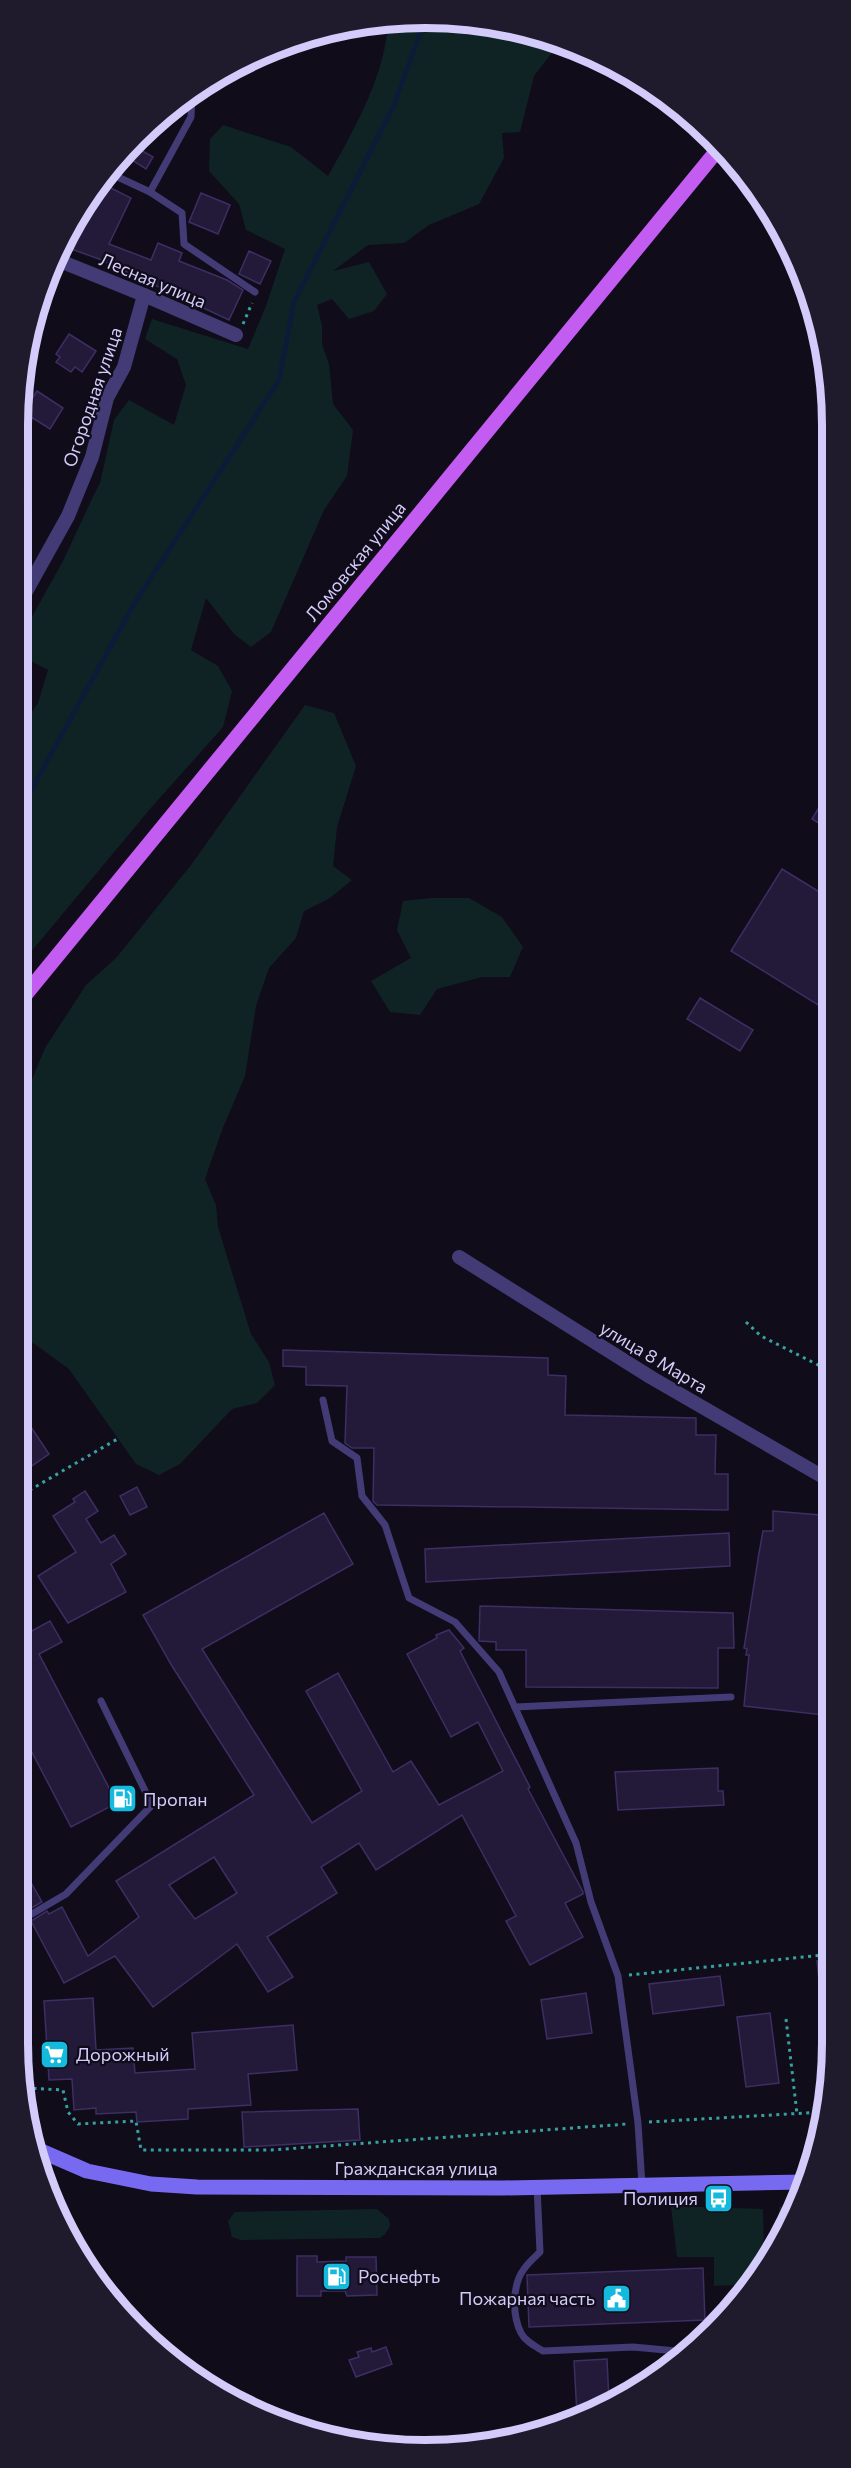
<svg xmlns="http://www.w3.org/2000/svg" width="851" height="2468" font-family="Commissioner,sans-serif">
	<rect width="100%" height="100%" fill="#100c1a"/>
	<g fill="#102324">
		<path d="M 452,19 L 531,32 L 557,43 L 554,50 L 534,76 L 520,132 L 502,133 L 504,158 L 479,204 L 429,225 L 404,243 L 368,245 L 333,271 L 369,262 L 387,294 L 374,311 L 349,319 L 332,299 L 317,305 L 322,326 L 322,344 L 329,364 L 333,404 L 353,430 L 347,476 L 324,510 L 271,632 L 251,647 L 234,634 L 206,598 L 191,650 L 218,666 L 232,691 L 223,727 L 150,809 L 20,965 L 19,731 L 38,703 L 48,670 L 19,655 L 19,640 L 63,561 L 91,501 L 100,483 L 114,420 L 129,400 L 174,425 L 186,385 L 177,359 L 145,339 L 152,319 L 248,349 L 266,306 L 285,249 L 246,230 L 239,204 L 209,171 L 210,139 L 223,125 L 291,147 L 328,176 C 354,130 386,74 388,21 Z"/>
		<path d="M 305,705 L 334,713 L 356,766 L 337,827 L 333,866 L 352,880 L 330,898 L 304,911 L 296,938 L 269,968 L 256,1006 L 245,1076 L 222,1130 L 205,1179 L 216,1205 L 218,1227 L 251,1334 L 269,1362 L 275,1385 L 257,1403 L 232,1409 L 180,1464 L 159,1475 L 136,1464 L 69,1369 L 22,1335 L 21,1106 L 45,1048 L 86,985 L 117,957 L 191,865 Z"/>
		<path d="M 431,898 L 469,898 L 502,917 L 523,947 L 510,977 L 482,977 L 437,989 L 420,1015 L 390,1012 L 371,981 L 411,958 L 397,930 L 403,901 Z"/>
		<path d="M 671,2206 L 763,2209 L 764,2269 L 752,2284 L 714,2286 L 714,2257 L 677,2257 Z"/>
		<path d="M 779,2207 L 792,2207 L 781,2232 Z"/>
		<path d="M 377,2209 L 389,2219 L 390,2226 L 385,2234 L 380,2238 L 241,2240 L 232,2237 L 228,2221 L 235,2212 Z"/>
	</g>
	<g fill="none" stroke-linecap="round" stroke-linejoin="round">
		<path stroke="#0e1b38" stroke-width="5" d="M 20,810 L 134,604 L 279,380 L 294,302 L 394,105 L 425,20"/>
	</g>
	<g fill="#231a3a" stroke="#3d2e63" stroke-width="1.5" fill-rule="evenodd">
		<path d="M 139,149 L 153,157 L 146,169 L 132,160 Z"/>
		<path d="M 99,182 L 131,198 L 109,244 L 151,260 L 158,243 L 182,253 L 179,261 L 227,280 L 243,290 L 229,320 L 99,259 L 60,245 Z"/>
		<path d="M 201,193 L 230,205 L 218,234 L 189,222 Z"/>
		<path d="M 249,251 L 271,261 L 260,284 L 239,274 Z"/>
		<path d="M 69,334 L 96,351 L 82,372 L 75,367 L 71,372 L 56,362 L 60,357 L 56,354 Z"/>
		<path d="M 37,391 L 63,408 L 50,429 L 23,412 Z"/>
		<path d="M 830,789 L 830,830 L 812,819 Z"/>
		<path d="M 782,869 L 831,899 L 831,1013 L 731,951 Z"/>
		<path d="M 700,998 L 753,1030 L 740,1051 L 687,1019 Z"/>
		<path d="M 283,1350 L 548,1358 L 548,1375 L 566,1376 L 565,1415 L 696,1418 L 696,1435 L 716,1435 L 715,1474 L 728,1474 L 728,1510 L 377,1505 L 373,1501 L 374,1448 L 352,1448 L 345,1443 L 347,1386 L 306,1385 L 306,1367 L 283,1366 Z"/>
		<path d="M 23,1415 L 49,1454 L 23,1472 Z"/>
		<path d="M 137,1487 L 147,1507 L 130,1515 L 120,1496 Z"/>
		<path d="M 85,1491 L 98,1511 L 86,1519 L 101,1543 L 114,1535 L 126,1554 L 111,1564 L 126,1592 L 68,1623 L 38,1576 L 76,1552 L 53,1516 L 75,1502 L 73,1499 Z"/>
		<path d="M 773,1511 L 832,1516 L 832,1716 L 744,1706 L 749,1655 L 746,1655 L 747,1649 L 744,1648 L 759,1553 L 763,1531 L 773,1531 Z"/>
		<path d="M 324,1513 L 353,1564 L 202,1649 L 312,1823 L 362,1791 L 306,1691 L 338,1673 L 393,1772 L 411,1761 L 439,1805 L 503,1771 L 478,1722 L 451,1737 L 407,1654 L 437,1638 L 436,1635 L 449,1630 L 464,1648 L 460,1651 L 530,1787 L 528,1789 L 583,1892 L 583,1894 L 565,1903 L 583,1937 L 530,1965 L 506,1921 L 516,1916 L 462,1815 L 376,1870 L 359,1843 L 321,1867 L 337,1893 L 267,1937 L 293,1977 L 268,1992 L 237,1944 L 153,2007 L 115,1956 L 64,1983 L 31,1921 L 47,1911 L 49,1914 L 62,1907 L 88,1956 L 139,1917 L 116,1881 L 254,1795 L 172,1666 L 143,1615 ZM 214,1857 L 237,1893 L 195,1919 L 169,1885 Z"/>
		<path d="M 729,1533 L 730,1566 L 426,1582 L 425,1549 Z"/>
		<path d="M 480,1606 L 733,1613 L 734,1648 L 718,1648 L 718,1688 L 526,1687 L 526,1650 L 496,1650 L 496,1642 L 479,1641 Z"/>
		<path d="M 50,1621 L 62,1642 L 39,1654 L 117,1803 L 71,1827 L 24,1737 L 23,1624 L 28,1633 Z"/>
		<path d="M 718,1768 L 718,1791 L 723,1791 L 724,1805 L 618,1810 L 615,1772 Z"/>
		<path d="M 25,1872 L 42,1902 L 26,1911 L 25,1910 Z"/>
		<path d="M 833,1959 L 833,2019 L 823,2019 L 817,1961 Z"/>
		<path d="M 720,1976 L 724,2005 L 653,2014 L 649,1984 Z"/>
		<path d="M 586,1993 L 592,2033 L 547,2039 L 541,2000 Z"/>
		<path d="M 93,1998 L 96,2050 L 133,2048 L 135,2073 L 195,2069 L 192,2033 L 293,2025 L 297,2070 L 248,2074 L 251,2105 L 188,2109 L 188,2119 L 137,2122 L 136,2112 L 96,2114 L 96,2108 L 74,2110 L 72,2079 L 49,2080 L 44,2001 Z"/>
		<path d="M 770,2013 L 779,2083 L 746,2087 L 737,2017 Z"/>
		<path d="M 358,2109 L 360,2140 L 244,2147 L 242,2112 Z"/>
		<path d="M 297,2256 L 317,2256 L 317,2262 L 346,2261 L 346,2257 L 376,2257 L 377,2295 L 347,2296 L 345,2291 L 321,2291 L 321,2296 L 297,2296 Z"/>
		<path d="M 703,2268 L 705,2320 L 529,2327 L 527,2275 Z"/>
		<path d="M 386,2347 L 392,2364 L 356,2377 L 349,2360 L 359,2357 L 357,2352 L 371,2348 L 372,2352 Z"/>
		<path d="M 607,2359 L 609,2401 L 577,2415 L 574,2361 Z"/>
	</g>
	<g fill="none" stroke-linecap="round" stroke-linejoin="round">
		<g stroke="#37a1a2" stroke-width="3" stroke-dasharray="3 4.5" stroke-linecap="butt">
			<path d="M 243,324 L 252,303"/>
			<path d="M 746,1322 L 761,1336 L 832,1372"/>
			<path d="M 23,1494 L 119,1438"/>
			<path d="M 629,1975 L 833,1954"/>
			<path d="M 786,2019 L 797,2114"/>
			<path d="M 26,2088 L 63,2090 L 68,2112 L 78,2124 L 136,2121 L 141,2150 L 271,2150 L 627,2124"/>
			<path d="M 649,2122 L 824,2112"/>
		</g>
		<g stroke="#423b75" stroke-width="7">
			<path d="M 107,172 L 150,192 L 191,117 L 192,94"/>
			<path d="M 150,192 L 182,213 L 184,244 L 255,292"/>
			<path d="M 323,1400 L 332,1441 L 357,1458 L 362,1496 L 385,1525 L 409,1598 L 455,1622 L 499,1672 L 576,1843 L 591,1902 L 618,1976 L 638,2123 L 642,2185"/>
			<path d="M 515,1707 L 731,1697"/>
			<path d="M 25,1918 L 66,1894 L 152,1805 L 101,1701"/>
			<path d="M 537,2187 L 540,2252 C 535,2257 528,2263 524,2269 C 512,2285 512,2315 521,2333 C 525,2341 535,2346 543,2351 L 633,2347 L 687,2352"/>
		</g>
		<g stroke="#423b75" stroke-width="14">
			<path d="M 55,259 L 144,295 L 236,335"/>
			<path d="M 19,604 L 68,516 L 92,457 L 107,398 L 124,367 L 144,295"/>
			<path d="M 459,1257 L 652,1378 L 832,1482"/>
		</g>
		<path stroke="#776af1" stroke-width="15" d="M 34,2148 L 87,2171 L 151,2184 L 197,2187 L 503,2188 L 804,2182"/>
		<path stroke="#c35cf0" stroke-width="15" d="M 21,1000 L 720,147"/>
	</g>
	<defs>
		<symbol id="fuel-square" viewBox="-11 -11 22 22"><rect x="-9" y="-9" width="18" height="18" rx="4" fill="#14badd" stroke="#100c1a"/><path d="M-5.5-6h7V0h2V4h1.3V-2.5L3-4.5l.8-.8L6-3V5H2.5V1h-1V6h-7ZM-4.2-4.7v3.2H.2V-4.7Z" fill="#fff"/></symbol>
		<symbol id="supermarket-square" viewBox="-11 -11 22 22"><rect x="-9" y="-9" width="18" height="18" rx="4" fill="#14badd" stroke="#100c1a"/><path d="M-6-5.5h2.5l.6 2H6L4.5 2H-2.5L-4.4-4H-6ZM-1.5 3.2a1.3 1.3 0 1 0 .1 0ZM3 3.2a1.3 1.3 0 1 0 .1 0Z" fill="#fff"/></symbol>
		<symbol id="bus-square" viewBox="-11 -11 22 22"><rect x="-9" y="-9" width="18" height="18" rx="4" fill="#14badd" stroke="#100c1a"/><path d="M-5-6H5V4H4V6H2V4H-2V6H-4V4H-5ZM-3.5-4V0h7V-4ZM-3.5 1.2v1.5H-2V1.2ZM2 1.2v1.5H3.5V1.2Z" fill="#fff"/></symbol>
		<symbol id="civic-square" viewBox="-11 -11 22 22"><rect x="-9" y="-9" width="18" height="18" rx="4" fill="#14badd" stroke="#100c1a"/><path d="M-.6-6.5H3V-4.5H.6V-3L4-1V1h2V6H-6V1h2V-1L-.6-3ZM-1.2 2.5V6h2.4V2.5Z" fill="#fff"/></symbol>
	</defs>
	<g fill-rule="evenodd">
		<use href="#fuel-square" x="106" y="1782" width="33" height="33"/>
		<use href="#supermarket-square" x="38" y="2038" width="33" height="33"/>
		<use href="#bus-square" x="702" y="2182" width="33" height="33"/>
		<use href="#fuel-square" x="320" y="2260" width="33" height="33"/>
		<use href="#civic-square" x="600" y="2282" width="33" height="33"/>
	</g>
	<g text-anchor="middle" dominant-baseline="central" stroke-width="4.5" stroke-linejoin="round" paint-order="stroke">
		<g font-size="18" fill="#d3cbfa" stroke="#100c1a">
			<text transform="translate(153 280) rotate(23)">Лесная улица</text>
			<text transform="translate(92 397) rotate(-71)">Огородная улица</text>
			<text transform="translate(355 561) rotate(-51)">Ломовская улица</text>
			<text transform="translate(654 1357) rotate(31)">улица 8 Марта</text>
			<text x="416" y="2168">Гражданская улица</text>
		</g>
		<g font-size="18" fill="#d3cbfa" stroke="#100c1a" text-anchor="start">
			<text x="143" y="1799">Пропан</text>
			<text x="76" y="2054">Дорожный</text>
			<text x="698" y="2198" text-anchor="end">Полиция</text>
			<text x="358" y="2276">Роснефть</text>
			<text x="595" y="2298" text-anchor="end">Пожарная часть</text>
		</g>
	</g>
	<path d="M0 0H851V2468H0ZM425 28H425A397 397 0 0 1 822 425V2043A397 397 0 0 1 425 2440H425A397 397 0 0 1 28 2043V425A397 397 0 0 1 425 28Z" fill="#201b2c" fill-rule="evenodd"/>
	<path fill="none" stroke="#d3cbfa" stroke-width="8" d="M425 28H425A397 397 0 0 1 822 425V2043A397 397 0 0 1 425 2440H425A397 397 0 0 1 28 2043V425A397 397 0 0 1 425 28Z"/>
</svg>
